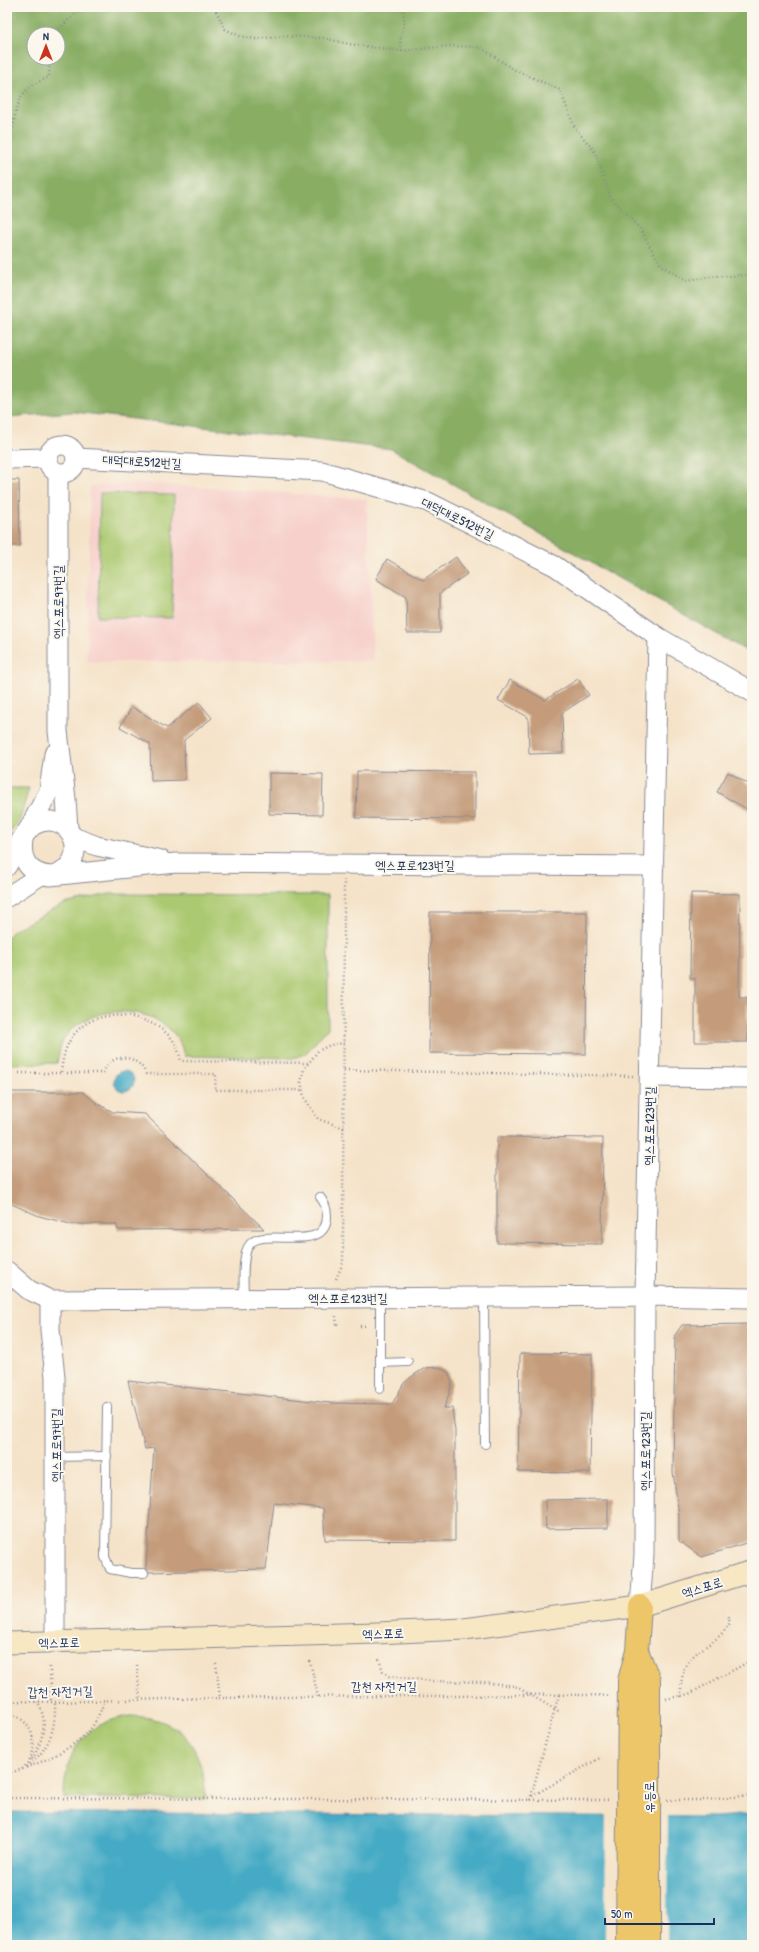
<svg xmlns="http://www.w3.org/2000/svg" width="759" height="1952" font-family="'Patrick Hand','Poor Story',sans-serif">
	<rect width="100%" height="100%" fill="#fbf7ec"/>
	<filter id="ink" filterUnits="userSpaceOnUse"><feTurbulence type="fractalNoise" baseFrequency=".025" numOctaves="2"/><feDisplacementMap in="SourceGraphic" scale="8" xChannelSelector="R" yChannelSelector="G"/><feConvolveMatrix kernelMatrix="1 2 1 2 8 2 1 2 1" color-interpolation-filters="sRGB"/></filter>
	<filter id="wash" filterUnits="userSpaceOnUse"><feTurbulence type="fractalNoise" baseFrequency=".012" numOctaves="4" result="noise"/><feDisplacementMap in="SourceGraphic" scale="16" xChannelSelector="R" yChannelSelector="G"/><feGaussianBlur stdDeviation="0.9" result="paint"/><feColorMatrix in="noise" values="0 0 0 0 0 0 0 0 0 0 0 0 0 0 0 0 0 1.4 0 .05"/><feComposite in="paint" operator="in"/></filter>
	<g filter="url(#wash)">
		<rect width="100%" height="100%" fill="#f5e3c9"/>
		<path fill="#f7d0cb" d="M 141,483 L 367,499 L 373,661 L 87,662 L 90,486 Z"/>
		<g fill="#abc971" stroke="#637c68">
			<path d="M 100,493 L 174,495 L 172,618 L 98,617 Z"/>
			<path d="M 7,788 L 29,788 L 20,819 L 7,838 Z"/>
			<path d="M 109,894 L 328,895 L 328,1028 L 305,1054 L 293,1058 L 184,1056 C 183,1051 181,1044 178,1039 C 154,1003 90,1003 65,1037 C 60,1043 59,1055 57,1063 L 7,1064 L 7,938 L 14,930 L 64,904 Z"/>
			<path d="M 131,1716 C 185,1718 203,1749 206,1799 L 64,1798 C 64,1753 83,1722 131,1716 Z"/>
		</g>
		<path fill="#88ad63" stroke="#526e60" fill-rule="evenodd" d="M 7,7 L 752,7 L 752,654 L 391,449 L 74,412 L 7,417 ZM 34,34 L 58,34 L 58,58 L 34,58 Z"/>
		<g fill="#45aac5" stroke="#306c92">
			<circle cx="124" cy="1081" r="10"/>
			<path d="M 7,1812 L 716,1817 L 752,1814 L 752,1945 L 7,1945 Z"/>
		</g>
		<path fill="#f5e3c9" d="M 606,1815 L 668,1815 L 667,1945 L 605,1945 Z"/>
		<g id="blocks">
			<g fill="#c49c7b">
				<path d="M 7,480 L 19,480 L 20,546 L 7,546 Z"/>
				<path d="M 456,557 L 467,574 L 440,593 L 440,633 L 407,633 L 406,597 L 376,579 L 387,559 L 423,580 Z"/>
				<path d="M 578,679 L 589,695 L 562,713 L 563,753 L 529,754 L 528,717 L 498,700 L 510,680 L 545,700 Z"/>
				<path d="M 199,702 L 212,718 L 184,740 L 185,780 L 151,781 L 150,744 L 120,727 L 132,707 L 167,728 Z"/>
				<path d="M 357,771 L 475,772 L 475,819 L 356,818 Z"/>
				<path d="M 728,772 L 752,786 L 752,812 L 717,792 Z"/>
				<path d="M 269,773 L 323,774 L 322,815 L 269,814 Z"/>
				<path d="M 691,893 L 740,894 L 739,997 L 747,997 L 748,1042 L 695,1042 L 695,978 L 690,978 Z"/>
				<path d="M 430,912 L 587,912 L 586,1054 L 429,1053 Z"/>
				<path d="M 7,1092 L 83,1092 L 98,1104 L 113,1112 L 145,1114 L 264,1229 L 118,1230 L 116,1224 L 70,1224 L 39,1216 L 7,1202 Z"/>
				<path d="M 497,1137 L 603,1138 L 602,1244 L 497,1243 Z"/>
				<path d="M 752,1324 L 752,1541 L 702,1557 L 679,1541 L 679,1515 L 673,1472 L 675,1335 L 682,1325 Z"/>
				<path d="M 520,1353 L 592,1354 L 590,1473 L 518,1472 Z"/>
				<path d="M 439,1367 L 448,1372 L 452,1382 L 450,1391 L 444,1408 L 452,1408 L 455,1431 L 455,1541 L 325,1540 L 323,1508 L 274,1503 L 266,1569 L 149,1572 L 146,1568 L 154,1448 L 145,1449 L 128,1381 L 331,1403 L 392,1404 L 404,1383 L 414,1375 L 425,1368 Z"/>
				<path d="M 608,1499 L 608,1528 L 546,1529 L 545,1500 Z"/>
			</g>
		</g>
	</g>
	<g filter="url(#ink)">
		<use href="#blocks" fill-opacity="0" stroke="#888994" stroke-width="1"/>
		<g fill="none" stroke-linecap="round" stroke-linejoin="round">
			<defs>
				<g id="service">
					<path d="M 484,1297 L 485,1444"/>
					<path d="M 380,1298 L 380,1363 L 408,1362"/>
					<path d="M 244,1299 C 244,1285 241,1254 250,1244 C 265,1226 327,1255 327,1216 C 327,1208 325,1203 320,1197"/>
					<path d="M 380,1389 L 380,1363"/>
					<path d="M 107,1407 L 105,1557 L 110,1569 L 131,1573 L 144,1573"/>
					<path d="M 56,1457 L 107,1456"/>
				</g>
				<g id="tertiary">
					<circle cx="62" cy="459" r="14"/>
					<path d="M 76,458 L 322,471 L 428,502 L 555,566 L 658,637 L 752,692"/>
					<path d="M 7,459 L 47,458"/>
					<path d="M 58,473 L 58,731 L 66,799 L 68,829"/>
					<path d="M 27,832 L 49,791 L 54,754"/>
					<path d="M 73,837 L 97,846 L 161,860"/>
					<path d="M 23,840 C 20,860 29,874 50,876 L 176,863 L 654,866"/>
					<path d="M 7,866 C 14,854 22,833 34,825 C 66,807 94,853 59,874"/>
					<path d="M 7,897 L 41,875"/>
					<path d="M 650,1077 L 752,1078"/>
					<path d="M 7,1271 L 29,1290 L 50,1300 L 645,1296 L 752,1298"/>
					<path d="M 50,1300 L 50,1330 L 55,1377 L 55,1642"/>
					<path d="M 640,1606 L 644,1555 L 645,1296 L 658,637"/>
				</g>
				<path id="secondary" d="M 7,1643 L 377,1633 L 464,1629 L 640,1606 L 752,1571"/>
				<path id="primary" d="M 637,1651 L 640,1606"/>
			</defs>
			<use href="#service" stroke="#888994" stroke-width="10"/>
			<use href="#tertiary" stroke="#888994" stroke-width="21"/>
			<use href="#secondary" stroke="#888994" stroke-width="23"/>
			<use href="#primary" stroke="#888994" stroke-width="24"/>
			<g stroke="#888994" stroke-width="2.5" stroke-dasharray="1 3" stroke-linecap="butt">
				<path d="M 216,7 L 216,11 L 225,29 L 240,36 L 255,39 L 285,36 L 323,38 L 349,44 L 402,51 L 448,46 L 480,47 L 513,69 L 560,90 L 575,128 L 595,152 L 610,196 L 640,229 L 661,265 L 686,281 L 709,277 L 747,275 L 752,277"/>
				<path d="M 58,43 L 61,38 L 58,30 L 75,14 L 77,7"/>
				<path d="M 402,51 L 400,42 L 404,23 L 403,7"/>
				<path d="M 7,147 C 16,127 12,103 29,88 C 34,83 43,80 49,77 L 50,58"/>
				<path d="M 344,1070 L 633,1076"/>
				<path d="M 61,1072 C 63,1056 66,1042 78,1030 C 101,1006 152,1014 172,1039 C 177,1045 179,1053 181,1061 L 308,1063"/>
				<path d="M 7,1073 L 103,1073 C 111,1051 138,1054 146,1074 L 216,1074 L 215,1090 L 302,1090"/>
				<path d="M 344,1128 L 318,1119 L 304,1097 L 301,1082 L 304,1069 L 318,1051 L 330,1045 L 344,1043"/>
				<path d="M 336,1279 L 343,1263 L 344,880"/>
				<path d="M 336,1316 L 337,1326"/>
				<path d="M 360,1326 L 367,1326"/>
				<path d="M 379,1659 L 383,1671 L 389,1676 L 433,1681 L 484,1682 L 515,1686 L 560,1712"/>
				<path d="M 310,1661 L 318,1697"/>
				<path d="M 216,1663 L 220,1698"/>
				<path d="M 137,1665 L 140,1700"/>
				<path d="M 50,1667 L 51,1702"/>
				<path d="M 681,1697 C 679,1645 710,1655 730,1623 L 728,1616"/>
				<path d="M 666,1699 L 689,1694 L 752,1660"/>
				<path d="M 7,1701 L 55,1702 C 184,1698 313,1696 442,1696 C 498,1696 554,1693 611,1696"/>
				<path d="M 7,1713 C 34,1718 43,1751 22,1769"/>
				<path d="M 32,1759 C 43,1741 49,1720 37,1702"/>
				<path d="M 26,1767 C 49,1750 56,1730 55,1702"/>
				<path d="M 7,1773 C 28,1770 70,1750 85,1735 C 95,1726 100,1712 105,1700"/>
				<path d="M 532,1796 L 600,1758"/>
				<path d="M 7,1798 L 610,1800"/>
				<path d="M 530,1800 L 559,1694"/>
				<path d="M 667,1800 L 707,1800 L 752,1795"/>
			</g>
			<use href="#service" stroke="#fff" stroke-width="8"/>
			<use href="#tertiary" stroke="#fff" stroke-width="19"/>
			<use href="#secondary" stroke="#f7e8c3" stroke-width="21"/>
			<use href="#primary" stroke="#ecc669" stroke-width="22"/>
			<defs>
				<g id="primary-bridge">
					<path d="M 637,1651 L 649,1680 L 649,1945"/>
					<path d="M 627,1945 L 629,1681 L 637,1651"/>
				</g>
			</defs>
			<use href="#primary-bridge" stroke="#888994" stroke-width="24" stroke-linecap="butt"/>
			<use href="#primary-bridge" stroke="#ecc669" stroke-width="22"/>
		</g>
	</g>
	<g text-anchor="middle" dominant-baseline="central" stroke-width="4" stroke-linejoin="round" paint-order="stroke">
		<g font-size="13" fill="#1b2f5e" stroke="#fbf7ec">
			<text transform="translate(142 461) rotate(3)">대덕대로512번길</text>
			<text transform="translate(458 518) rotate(26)">대덕대로512번길</text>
			<text transform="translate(58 602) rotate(-90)">엑스포로97번길</text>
			<text x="415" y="865">엑스포로123번길</text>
			<text transform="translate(649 1126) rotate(-89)">엑스포로123번길</text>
			<text x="348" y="1298">엑스포로123번길</text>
			<text transform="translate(56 1445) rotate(-90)">엑스포로97번길</text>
			<text transform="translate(645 1451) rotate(-90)">엑스포로123번길</text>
			<text transform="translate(702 1587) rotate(-17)">엑스포로</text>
			<text transform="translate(383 1633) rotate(-2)">엑스포로</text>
			<text transform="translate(59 1642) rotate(-1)">엑스포로</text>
			<text x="384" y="1686">갑천 자전거길</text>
			<text transform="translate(60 1691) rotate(-1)">갑천 자전거길</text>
			<text transform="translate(649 1797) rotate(-90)">유등로</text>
		</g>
	</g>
	<rect width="759" height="1952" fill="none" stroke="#fbf7ec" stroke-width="24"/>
	<g transform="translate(46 46)"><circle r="19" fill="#fbf7ec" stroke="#a1a7b3"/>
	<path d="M0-3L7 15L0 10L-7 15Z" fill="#c8321e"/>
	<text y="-6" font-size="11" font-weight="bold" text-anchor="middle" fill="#1b2f5e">N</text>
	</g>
	<path d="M605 1918v6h109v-6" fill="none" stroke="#1b2f5e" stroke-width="2"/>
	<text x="611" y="1918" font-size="12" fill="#1b2f5e" stroke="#fbf7ec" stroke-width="3" paint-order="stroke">50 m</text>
</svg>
